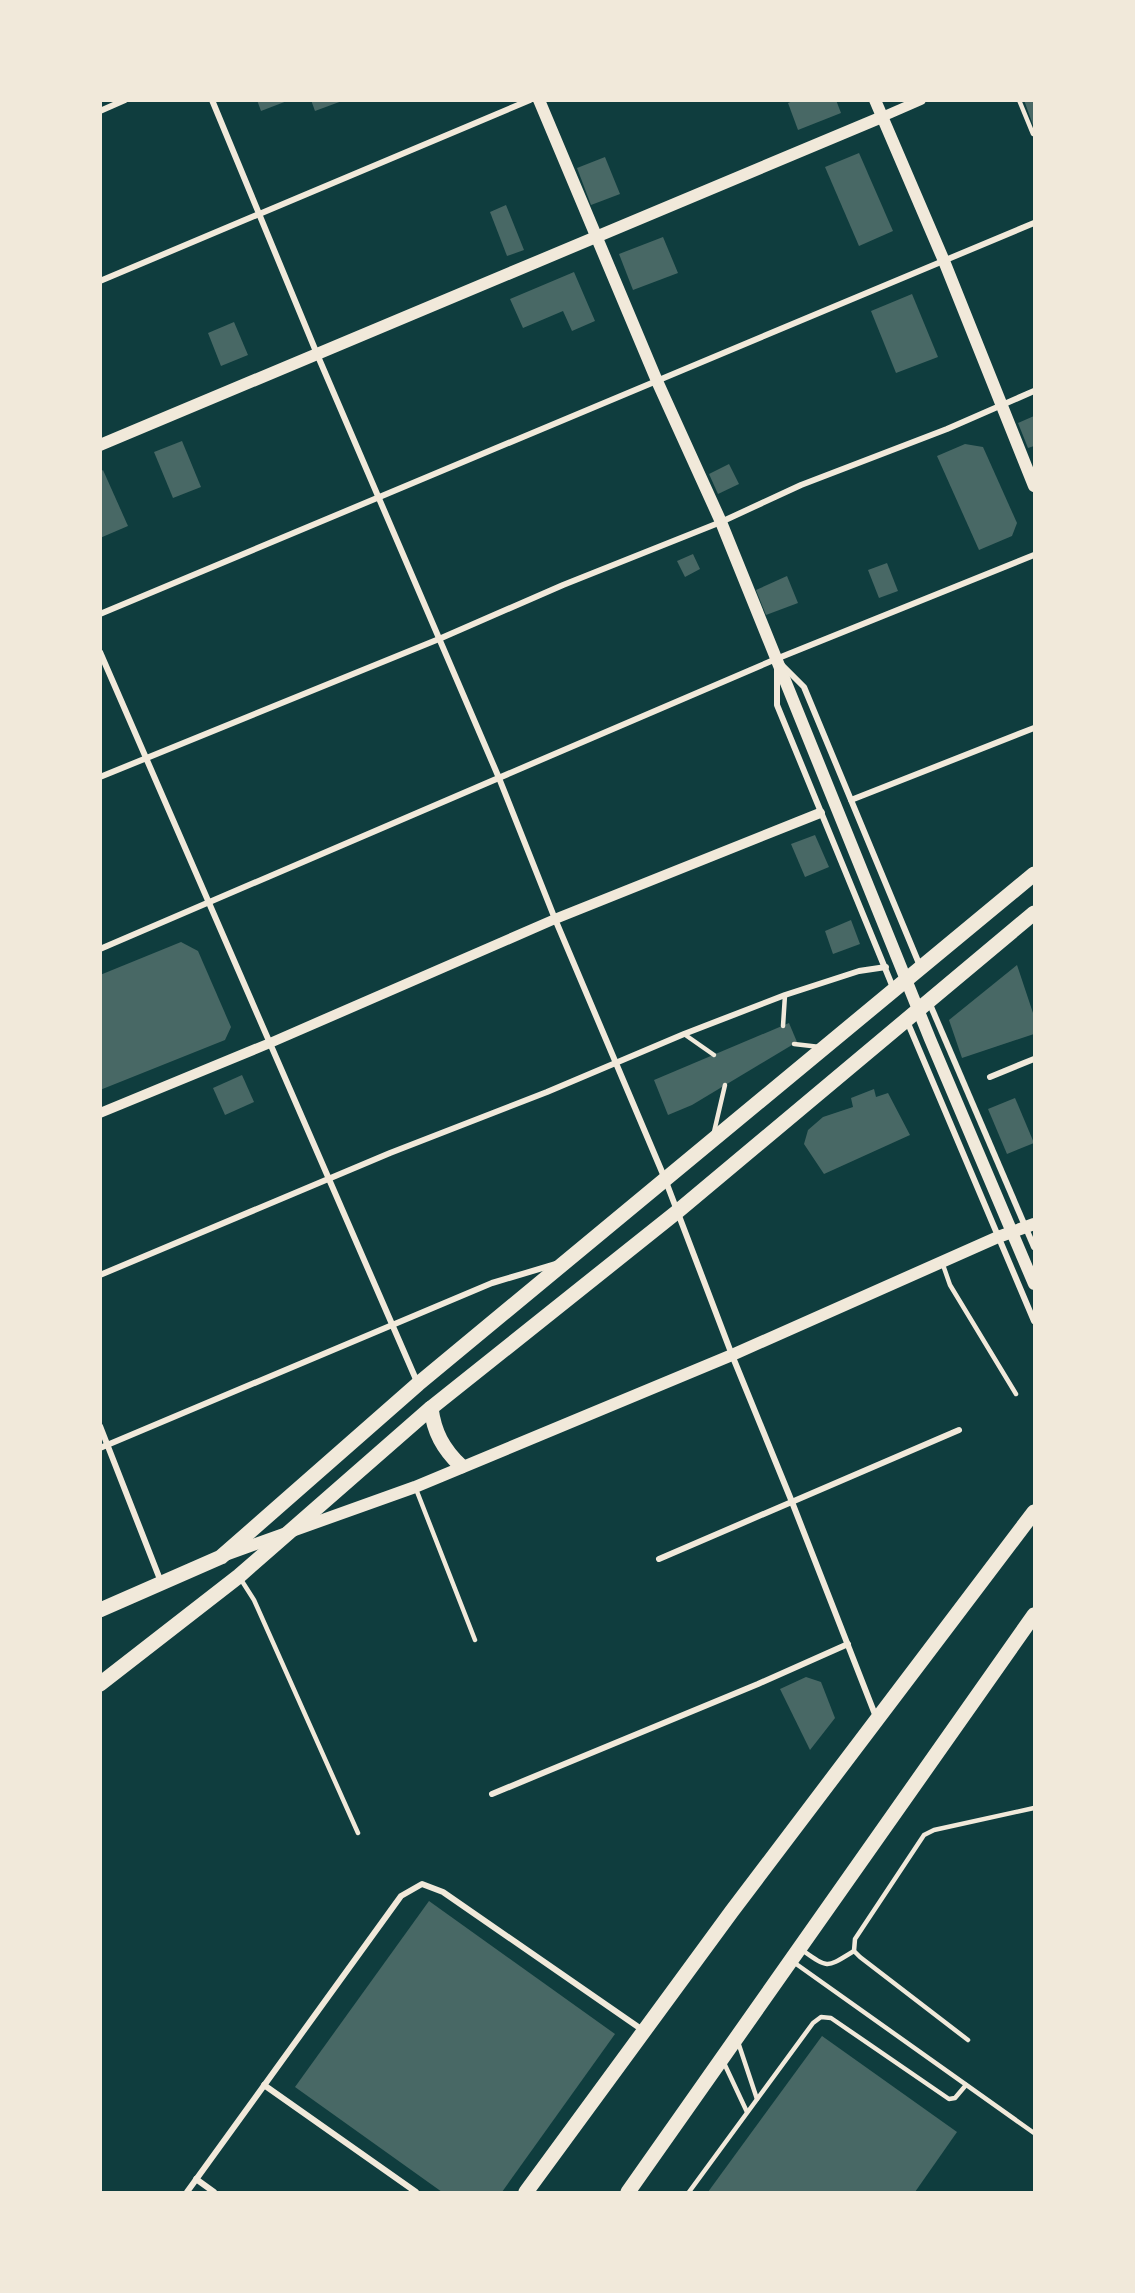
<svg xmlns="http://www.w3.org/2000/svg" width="1135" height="2293" font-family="'Exo 2',sans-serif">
	<rect width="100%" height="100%" fill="#0f3d3e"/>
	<g fill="#486865">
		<path d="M 257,100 L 287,100 L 287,101 L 261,111 Z"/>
		<path d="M 311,100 L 342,100 L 342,101 L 315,111 Z"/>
		<path d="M 795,100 L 836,100 L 841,113 L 798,130 L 788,103 Z"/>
		<path d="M 1024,100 L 1034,100 L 1034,128 Z"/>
		<path d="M 859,153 L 893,231 L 859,246 L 825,167 Z"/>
		<path d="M 605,157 L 620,194 L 591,205 L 577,168 Z"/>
		<path d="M 506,205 L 524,250 L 507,256 L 490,212 Z"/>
		<path d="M 663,237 L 678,273 L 633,290 L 619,254 Z"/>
		<path d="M 574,272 L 595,321 L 572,331 L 563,311 L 523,328 L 510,299 Z"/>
		<path d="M 912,294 L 938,357 L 896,373 L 871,311 Z"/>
		<path d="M 234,322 L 248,355 L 221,366 L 208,333 Z"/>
		<path d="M 1034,416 L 1034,446 L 1028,448 L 1018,423 Z"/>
		<path d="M 182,441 L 201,487 L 173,498 L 154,452 Z"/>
		<path d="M 965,444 L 983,447 L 1017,523 L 1012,536 L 979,550 L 937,456 Z"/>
		<path d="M 729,464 L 739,484 L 718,494 L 709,474 Z"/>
		<path d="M 103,470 L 128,526 L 100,538 L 100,472 Z"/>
		<path d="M 693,554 L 700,569 L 685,577 L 677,561 Z"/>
		<path d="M 887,563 L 898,591 L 879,598 L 868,570 Z"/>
		<path d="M 787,576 L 798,603 L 766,615 L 756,590 Z"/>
		<path d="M 815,835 L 829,867 L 805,877 L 791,844 Z"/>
		<path d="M 851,920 L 860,944 L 833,954 L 825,931 Z"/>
		<path d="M 181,942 L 198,951 L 231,1027 L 225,1040 L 100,1090 L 100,975 Z"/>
		<path d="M 1017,965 L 1034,1016 L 1034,1034 L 962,1058 L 949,1020 Z"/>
		<path d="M 789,1023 L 797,1042 L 692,1105 L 668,1115 L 654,1080 Z"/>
		<path d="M 242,1075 L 254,1102 L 225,1115 L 213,1088 Z"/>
		<path d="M 874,1089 L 876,1097 L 888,1093 L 910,1135 L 824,1174 L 804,1144 L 808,1130 L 823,1117 L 853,1107 L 851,1098 Z"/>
		<path d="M 1015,1098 L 1034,1143 L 1007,1154 L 988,1109 Z"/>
		<path d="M 806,1677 L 821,1682 L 835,1718 L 810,1750 L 780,1689 Z"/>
		<path d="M 429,1901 L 615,2034 L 502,2192 L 442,2192 L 295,2087 Z"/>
		<path d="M 822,2036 L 957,2132 L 915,2192 L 708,2192 Z"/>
	</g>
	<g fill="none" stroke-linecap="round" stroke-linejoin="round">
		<g stroke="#f1e9da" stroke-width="4.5">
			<path d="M 1019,100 L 1033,134"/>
			<path d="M 783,1026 L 785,995"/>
			<path d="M 684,1034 L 714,1055"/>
			<path d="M 794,1044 L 820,1047"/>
			<path d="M 714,1132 L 725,1085"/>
			<path d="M 942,1262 L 950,1285 L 1016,1394"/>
			<path d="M 416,1489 L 475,1640"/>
			<path d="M 240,1578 L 254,1600 L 358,1833"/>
			<path d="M 802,1950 C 829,1969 826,1968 854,1951"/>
			<path d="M 792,1961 L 1034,2133"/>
			<path d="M 968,2040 L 860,1957 L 854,1951 L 855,1939 L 924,1835 L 934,1830 L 1034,1808"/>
			<path d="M 738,2042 L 757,2099"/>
			<path d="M 724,2063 L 747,2112"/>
			<path d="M 689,2192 L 813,2023 L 821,2017 L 831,2018 L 949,2099 L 955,2098 L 966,2085"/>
		</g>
		<g stroke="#f1e9da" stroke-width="6">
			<path d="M 212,100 L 317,354 L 499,778 L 555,919 L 665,1179 L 732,1355 L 792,1502 L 876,1717"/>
			<path d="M 100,111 L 125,100"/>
			<path d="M 100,281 L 530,100"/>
			<path d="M 100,614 L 1034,223"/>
			<path d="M 100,652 L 418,1384"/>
			<path d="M 783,666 L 804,687 L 920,966"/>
			<path d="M 777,669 L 777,705 L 894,990"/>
			<path d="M 100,777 L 439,639 L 563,585 L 721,522 L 801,485 L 947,429 L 1034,391"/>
			<path d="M 851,800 L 1034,728"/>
			<path d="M 100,949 L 776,659 L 1034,555"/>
			<path d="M 929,1002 L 1034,1247"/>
			<path d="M 907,1021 L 1034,1321"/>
			<path d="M 990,1077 L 1034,1059"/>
			<path d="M 100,1275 L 390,1153 L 547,1092 L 684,1034 L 785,995 L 859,971 L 886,967"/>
			<path d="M 100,1426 L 161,1582"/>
			<path d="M 100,1448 L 492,1283 L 556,1264"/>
			<path d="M 659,1559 L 959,1430"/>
			<path d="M 492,1794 L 758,1684 L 848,1644"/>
			<path d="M 264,2085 L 416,2192"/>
			<path d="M 196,2179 L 214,2192"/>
			<path d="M 187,2192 L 401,1896 L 422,1884 L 443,1892 L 644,2031"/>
		</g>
		<g stroke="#f1e9da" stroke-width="10">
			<path d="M 882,117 L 921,100"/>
			<path d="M 100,1113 L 270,1043 L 555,919 L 820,813"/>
		</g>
		<g stroke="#f1e9da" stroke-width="12">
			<path d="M 539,100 L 657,381 L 721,522 L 930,1039 L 1034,1284"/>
			<path d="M 875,100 L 944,261 L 1034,486"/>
			<path d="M 100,445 L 882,117"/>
			<path d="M 225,1555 L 415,1487 L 732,1355 L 998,1237 L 1034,1224"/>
		</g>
		<g stroke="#f1e9da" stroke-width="15">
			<path d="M 431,1408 C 434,1432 443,1449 461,1466"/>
			<path d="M 100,1610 L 221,1557 L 418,1384 L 1034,874"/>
			<path d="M 100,1684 L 239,1576 L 431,1408 L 678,1211 L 1034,913"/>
			<path d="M 526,2192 L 732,1911 L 1034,1512"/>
			<path d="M 628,2192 L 1034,1615"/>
		</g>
	</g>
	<rect width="1135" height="2293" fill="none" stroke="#f1e9da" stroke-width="204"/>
</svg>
